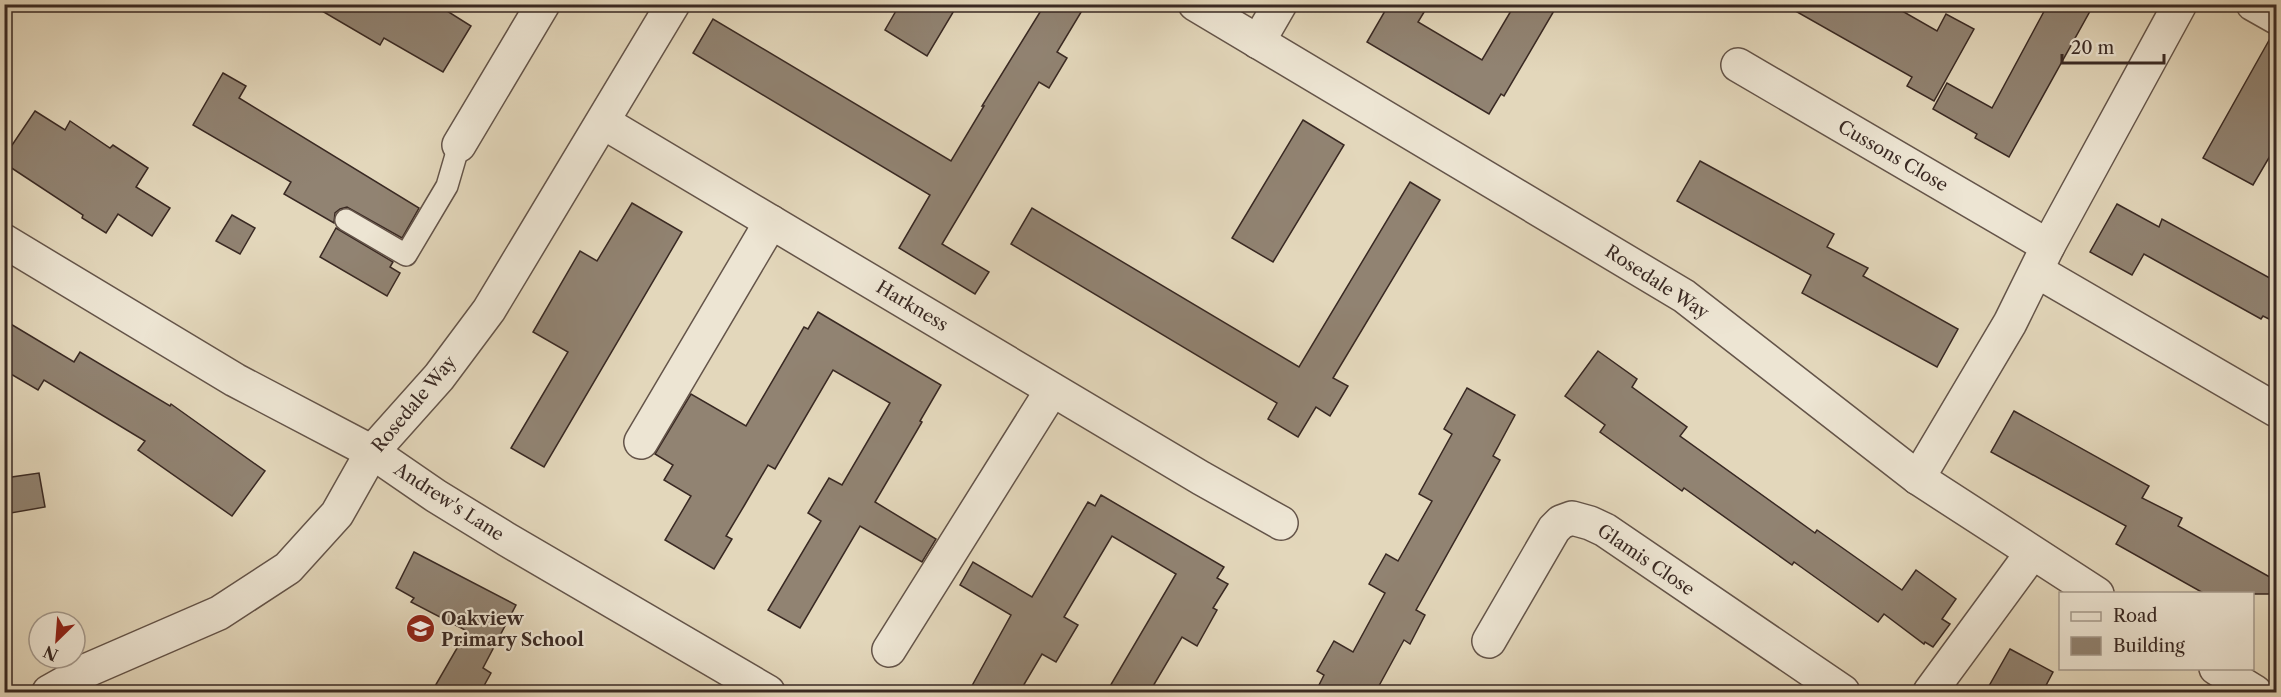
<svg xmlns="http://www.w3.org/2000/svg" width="2281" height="697" font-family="'Libre Caslon Text',serif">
	<rect width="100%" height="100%" fill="#e3d7bb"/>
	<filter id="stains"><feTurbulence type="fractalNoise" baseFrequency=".00333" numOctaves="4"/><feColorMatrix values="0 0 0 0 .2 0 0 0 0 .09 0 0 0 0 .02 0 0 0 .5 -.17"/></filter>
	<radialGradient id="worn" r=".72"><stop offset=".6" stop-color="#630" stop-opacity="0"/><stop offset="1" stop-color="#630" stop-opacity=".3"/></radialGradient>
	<g fill="#918372" stroke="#392923" stroke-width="1.5">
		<path d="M 310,4 L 436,4 L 471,26 L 443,72 L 384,38 L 380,45 Z"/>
		<path d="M 900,4 L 958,4 L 927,56 L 885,30 Z"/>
		<path d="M 1045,4 L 1086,4 L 1057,52 L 1067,58 L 1049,88 L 1039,82 L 942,244 L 989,272 L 975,294 L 899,248 L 930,195 L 693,53 L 713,19 L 951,161 L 984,106 L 982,106 Z"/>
		<path d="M 1389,4 L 1429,4 L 1418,22 L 1482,60 L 1515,4 L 1558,4 L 1504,96 L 1501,94 L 1489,114 L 1367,42 Z"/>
		<path d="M 1783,4 L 1890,4 L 1937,31 L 1946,14 L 1974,29 L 1934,101 L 1907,86 L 1912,77 Z"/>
		<path d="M 2048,4 L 2094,4 L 2009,157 L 1975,138 L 1977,134 L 1933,109 L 1947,83 L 1992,108 Z"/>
		<path d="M 2272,35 L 2277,36 L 2277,144 L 2253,185 L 2203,158 Z"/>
		<path d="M 223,73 L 246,86 L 239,98 L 419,208 L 402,238 L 347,207 L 340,209 L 335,213 L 334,223 L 284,194 L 291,182 L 193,125 Z"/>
		<path d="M 35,111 L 65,130 L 70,121 L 110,148 L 113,145 L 148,168 L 136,187 L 170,208 L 152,236 L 118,214 L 106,233 L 82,218 L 83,215 L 4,163 L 4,157 Z"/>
		<path d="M 1303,120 L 1344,145 L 1273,262 L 1232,238 Z"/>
		<path d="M 1700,161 L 1834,234 L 1827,247 L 1868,268 L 1863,276 L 1958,329 L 1937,367 L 1802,293 L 1811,275 L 1677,201 Z"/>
		<path d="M 1410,182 L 1440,200 L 1333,378 L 1348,386 L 1330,416 L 1316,407 L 1298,437 L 1268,419 L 1277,403 L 1011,244 L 1032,208 L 1299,367 Z"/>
		<path d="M 632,203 L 682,232 L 544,467 L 511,448 L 568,352 L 533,332 L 580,251 L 597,261 Z"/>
		<path d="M 2117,204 L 2159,227 L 2162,219 L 2277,282 L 2277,323 L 2263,316 L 2261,319 L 2144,254 L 2132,275 L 2090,252 Z"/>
		<path d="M 232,215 L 255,228 L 240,254 L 216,241 Z"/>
		<path d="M 336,228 L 393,262 L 390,267 L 400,273 L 387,296 L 320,257 Z"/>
		<path d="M 818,312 L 941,385 L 920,421 L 922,422 L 875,502 L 936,539 L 922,562 L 860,526 L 800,628 L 768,610 L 821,521 L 808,513 L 829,478 L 842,485 L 890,403 L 833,370 L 775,469 L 768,465 L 744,506 L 726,536 L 732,539 L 714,569 L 665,540 L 691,496 L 664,480 L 673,465 L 655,454 L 691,394 L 746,426 L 804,327 L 808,329 Z"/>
		<path d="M 4,320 L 74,362 L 80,352 L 170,406 L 171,404 L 265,471 L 232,516 L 138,450 L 145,441 L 44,380 L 38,390 L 4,370 Z"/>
		<path d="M 1598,351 L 1637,379 L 1632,387 L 1687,427 L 1680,436 L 1815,533 L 1817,530 L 1902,590 L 1916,570 L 1956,599 L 1942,619 L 1950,624 L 1933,647 L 1925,642 L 1924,644 L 1884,614 L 1878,622 L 1794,562 L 1792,565 L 1684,488 L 1682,491 L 1600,432 L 1605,425 L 1565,396 Z"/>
		<path d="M 1467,388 L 1515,415 L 1493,456 L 1500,460 L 1416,610 L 1425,615 L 1410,644 L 1404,640 L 1375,693 L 1315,693 L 1324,675 L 1317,671 L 1334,641 L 1353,652 L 1385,593 L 1369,584 L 1386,554 L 1398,561 L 1432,501 L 1419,494 L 1452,434 L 1444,429 Z"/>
		<path d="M 2014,411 L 2149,486 L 2142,498 L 2182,518 L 2178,526 L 2277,581 L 2277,594 L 2205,594 L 2116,544 L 2126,526 L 1991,452 Z"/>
		<path d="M 39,473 L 45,507 L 11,513 L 5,478 Z"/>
		<path d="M 1101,495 L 1224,567 L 1217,578 L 1228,584 L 1213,608 L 1217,610 L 1197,646 L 1182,637 L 1149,693 L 1106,693 L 1176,574 L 1112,536 L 1064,617 L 1078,625 L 1056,662 L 1042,654 L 1019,693 L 968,693 L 1011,615 L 960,585 L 973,562 L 1032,597 L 1088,502 L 1095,506 Z"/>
		<path d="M 414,552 L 516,605 L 483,668 L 491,673 L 480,693 L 431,693 L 467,631 L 411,602 L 414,598 L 396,588 Z"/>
		<path d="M 2010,649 L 2053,672 L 2042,693 L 1985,693 Z"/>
	</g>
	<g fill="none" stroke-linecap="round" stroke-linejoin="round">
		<defs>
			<path id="service" d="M 346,220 L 406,255 L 447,186 L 459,145"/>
			<g id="minor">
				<path d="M 1195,4 L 1684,296 L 1918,478 L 2097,594"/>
				<path d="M 2253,4 L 2276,17"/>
				<path d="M 1258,42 L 1280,4"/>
				<path d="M 1738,65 L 2048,246"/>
				<path d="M 603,122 L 1201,478 L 1281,523"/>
				<path d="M 459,145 L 543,4"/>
				<path d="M 4,241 L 235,380 L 372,452 L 436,496 L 506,539 L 768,692"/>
				<path d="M 2037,271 L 2276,410"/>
				<path d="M 641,442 L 771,222"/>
				<path d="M 1918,478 L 2010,323 L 2048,246 L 2180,4"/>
				<path d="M 1489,641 L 1554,529 L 1561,522 L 1572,518 L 1590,523 L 1605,530 L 1843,692"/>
				<path d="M 889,650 L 1052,390"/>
				<path d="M 2216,668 L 2255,692"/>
				<path d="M 49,692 L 90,669 L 219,613 L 288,568 L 337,514 L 372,452 L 439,377 L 489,310 L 673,4"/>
				<path d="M 1930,692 L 2032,553"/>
			</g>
		</defs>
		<use href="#service" stroke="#645449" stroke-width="24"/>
		<use href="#minor" stroke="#645449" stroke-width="36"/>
		<use href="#service" stroke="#ede5d3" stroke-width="21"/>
		<use href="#minor" stroke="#ede5d3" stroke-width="33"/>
	</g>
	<defs>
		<symbol id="school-disc" viewBox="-11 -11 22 22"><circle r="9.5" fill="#8f2418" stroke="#ede5d3"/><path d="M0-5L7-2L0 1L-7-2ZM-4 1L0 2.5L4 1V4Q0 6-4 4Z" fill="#fff"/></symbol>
	</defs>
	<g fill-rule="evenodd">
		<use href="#school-disc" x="404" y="612" width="33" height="33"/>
	</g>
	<g text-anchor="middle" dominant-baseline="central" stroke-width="4.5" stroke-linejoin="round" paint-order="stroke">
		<g font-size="18" fill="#392923" stroke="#ede5d3">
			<text transform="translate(1893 156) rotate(30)">Cussons Close</text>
			<text transform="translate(1657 282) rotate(33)">Rosedale Way</text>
			<text transform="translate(912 306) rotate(31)">Harkness</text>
			<text transform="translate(414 404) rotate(-50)">Rosedale Way</text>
			<text transform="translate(449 502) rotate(33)">Andrew's Lane</text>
			<text transform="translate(1646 560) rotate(34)">Glamis Close</text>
		</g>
		<g font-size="18" font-weight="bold" fill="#392923" stroke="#ede5d3" text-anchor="start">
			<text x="441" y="619">Oakview<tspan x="441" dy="21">Primary School</tspan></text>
		</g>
	</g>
	<rect width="2281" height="697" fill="none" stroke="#e3d7bb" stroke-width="24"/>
	<rect x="6" y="6" width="2269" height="685" fill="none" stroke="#392923" stroke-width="3"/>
	<rect x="12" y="12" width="2257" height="673" fill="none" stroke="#392923" stroke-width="1.5"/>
	<rect x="2059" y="592" width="195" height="78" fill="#ede5d3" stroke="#a59a8d" stroke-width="1.5"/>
	<rect x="2071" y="612" width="30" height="9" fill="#ede5d3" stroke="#a59a8d" stroke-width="1.5"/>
	<text x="2113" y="622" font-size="18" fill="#392923">Road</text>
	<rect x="2071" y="637" width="30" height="18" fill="#918372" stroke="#a59a8d" stroke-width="1.5"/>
	<text x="2113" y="652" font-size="18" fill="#392923">Building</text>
	<g transform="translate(57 640) rotate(205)"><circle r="28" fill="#ede5d3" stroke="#a59a8d" stroke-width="1.5"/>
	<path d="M0-4.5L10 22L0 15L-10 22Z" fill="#8f2418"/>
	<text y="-9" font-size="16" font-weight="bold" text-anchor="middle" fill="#392923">N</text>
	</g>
	<path d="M2062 54v9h102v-9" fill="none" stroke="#392923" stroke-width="3"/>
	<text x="2071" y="54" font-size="18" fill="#392923" stroke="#ede5d3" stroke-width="4.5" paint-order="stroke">20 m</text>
	<rect width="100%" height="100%" filter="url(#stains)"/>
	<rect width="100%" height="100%" fill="url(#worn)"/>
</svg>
